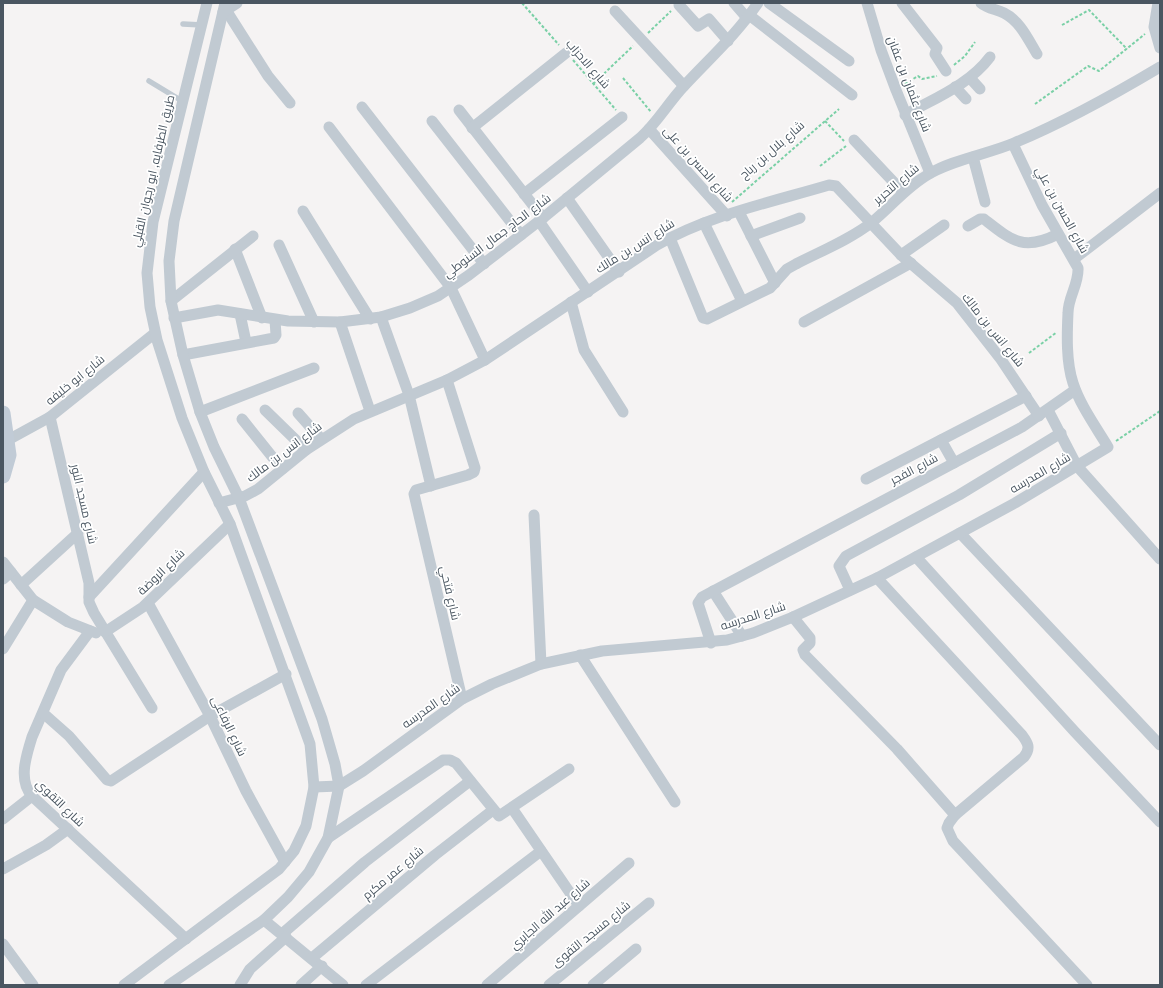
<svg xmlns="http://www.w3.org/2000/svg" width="1163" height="988" font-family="Arial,Cairo,sans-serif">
	<rect width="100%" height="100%" fill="#f5f3f3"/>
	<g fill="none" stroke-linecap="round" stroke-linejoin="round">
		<g stroke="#7ad0a6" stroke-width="2" stroke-dasharray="3 2" stroke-linecap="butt">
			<path d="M 522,3 L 559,45"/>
			<path d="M 1062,25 L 1089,10 L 1127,49"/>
			<path d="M 648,33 L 671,11"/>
			<path d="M 573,60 L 616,110"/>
			<path d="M 954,65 L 965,56 L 975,42"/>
			<path d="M 623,78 L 651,112"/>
			<path d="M 593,84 L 633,46"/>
			<path d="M 905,84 L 918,76 L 922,79 L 937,76"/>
			<path d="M 1035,104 L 1088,66 L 1099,71 L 1145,34"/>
			<path d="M 825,121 L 844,141"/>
			<path d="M 820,166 L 846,146"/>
			<path d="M 732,202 L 839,109"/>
			<path d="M 1029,353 L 1057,332"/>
			<path d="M 1116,441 L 1160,411"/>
		</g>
		<g stroke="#c1cad2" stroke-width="5.5">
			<path d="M 183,24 L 202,25"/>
			<path d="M 149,81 L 182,101"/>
		</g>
		<g stroke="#c1cad2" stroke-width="11">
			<path d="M 734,3 L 747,18"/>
			<path d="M 769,3 L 849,61"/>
			<path d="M 867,3 L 881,50 L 896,90 L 930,173"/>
			<path d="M 902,3 L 937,48 L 935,54 L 946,71"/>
			<path d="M 981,3 C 988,9 996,9 1004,13 C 1020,21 1028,39 1037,54"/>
			<path d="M 1158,3 L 1154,27 L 1160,48"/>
			<path d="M 679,5 L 698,26 L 709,19 L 728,41"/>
			<path d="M 226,10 L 268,76 L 290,103"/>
			<path d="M 615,11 L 684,86"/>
			<path d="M 223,12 L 237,3"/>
			<path d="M 749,15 L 852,95"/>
			<path d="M 970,78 L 980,89"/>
			<path d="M 955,87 L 966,99"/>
			<path d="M 362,107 L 484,264"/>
			<path d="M 459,110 L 543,218"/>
			<path d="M 905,115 C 935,98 969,85 990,57"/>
			<path d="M 432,121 L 521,235"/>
			<path d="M 329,127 L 451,288 L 485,360"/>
			<path d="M 472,128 L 566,53"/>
			<path d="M 649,129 L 727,216"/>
			<path d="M 854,140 L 903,192"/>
			<path d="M 973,157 L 985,202"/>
			<path d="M 524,194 L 622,117"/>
			<path d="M 567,198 L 619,272"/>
			<path d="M 303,211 L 370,319"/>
			<path d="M 739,212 L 775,283"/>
			<path d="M 539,221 L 588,292"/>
			<path d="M 704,223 L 742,301"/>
			<path d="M 968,226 L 980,219 L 984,219 C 1011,240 1023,252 1058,234"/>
			<path d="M 751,236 L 800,218"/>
			<path d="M 670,238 L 703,318 L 707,319 L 770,288 L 787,269 L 796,264 C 821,251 849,240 871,223 C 891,207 906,187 929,174 C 952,160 988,154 1014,143 C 1065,122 1113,95 1160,67"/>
			<path d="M 279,245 L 314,322"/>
			<path d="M 235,249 L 262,318"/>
			<path d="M 901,255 L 944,225"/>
			<path d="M 1074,259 L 1160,193"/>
			<path d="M 171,301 L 253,236"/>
			<path d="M 571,302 L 584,350 L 623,412"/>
			<path d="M 240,314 L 246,342"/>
			<path d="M 381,317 L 409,395 L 431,486"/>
			<path d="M 174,318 L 218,310 L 288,321 L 340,322 L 381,317 L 410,308 L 438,296 L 469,275 L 543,218 L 640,138 C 657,123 668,103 684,86 C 710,58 736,35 758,3"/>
			<path d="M 340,322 L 370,411"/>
			<path d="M 804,322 L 911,263"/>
			<path d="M 183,355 L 274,338 L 276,335 L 275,320"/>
			<path d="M 447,380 L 475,468 L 474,472 L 468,475 L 416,490 L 414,494 L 462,699"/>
			<path d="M 265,410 L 306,450"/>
			<path d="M 1048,410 L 1077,466 L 1160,559"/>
			<path d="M 200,412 L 314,368"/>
			<path d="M 298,413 L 321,439"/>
			<path d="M 50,417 L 89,583 L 89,602 L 94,613 L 152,708"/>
			<path d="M 242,419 L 282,469"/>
			<path d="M 8,440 L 50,417 L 155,333"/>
			<path d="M 954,463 L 1022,427 L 1075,390"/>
			<path d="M 866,479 L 941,440"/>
			<path d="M 219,503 L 245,496 L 258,489 L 306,450 L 354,419 L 447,380 L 485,360 L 657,245 C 709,215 772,202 829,185 L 836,186 L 901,255 L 957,303 L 1000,358 L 1039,416"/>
			<path d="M 534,515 L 541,664"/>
			<path d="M 960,533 L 1160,745"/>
			<path d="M 916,557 L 1075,732 L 1160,822"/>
			<path d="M 3,562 L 33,600 L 68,622 L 96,633"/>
			<path d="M 877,578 L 1022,735 C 1028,743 1031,748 1024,757 L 955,815"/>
			<path d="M 3,579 L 11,572"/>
			<path d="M 21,585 L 78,533"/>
			<path d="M 850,590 L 839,566 L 846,556 L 959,495 L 1061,433"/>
			<path d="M 713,591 L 742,636"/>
			<path d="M 89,597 L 204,472"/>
			<path d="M 148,603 L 210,716 L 246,791 L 285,862"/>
			<path d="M 793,617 L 810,638 L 810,643 L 803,650 L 805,655 L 897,749 L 955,815 L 949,823 L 947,828 L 953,841 L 1087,985"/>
			<path d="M 90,631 L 61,670 L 32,737 C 26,756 18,781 32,796 L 186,939"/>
			<path d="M 105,632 L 143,607 L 230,524"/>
			<path d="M 711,643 L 698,603 L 702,597 L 954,463 L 941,440 L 1026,396"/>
			<path d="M 3,649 L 33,600"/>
			<path d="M 580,655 L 675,802"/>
			<path d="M 43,713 L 69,736 L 107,780 L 111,781 L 210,716 L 286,674"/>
			<path d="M 314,787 L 339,786 L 363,771 L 462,699 L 492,684 L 541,664 L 602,651 L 727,640 L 753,633 L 793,617 L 877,578 L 1015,503 L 1108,447 C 1096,427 1080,405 1073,383 C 1066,362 1067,334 1068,313 C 1068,297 1079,284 1078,268 L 1042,205 L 1013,144"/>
			<path d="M 512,808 L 579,906"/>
			<path d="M 3,819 L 32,796"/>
			<path d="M 328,838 L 443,760 L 450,760 L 456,763 L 499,816 L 569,769"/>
			<path d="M 3,869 L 46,845 L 68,829"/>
			<path d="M 264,920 L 343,985"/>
			<path d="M 282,934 L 365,862 L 470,781"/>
			<path d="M 3,944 L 33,985"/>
			<path d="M 312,958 L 435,855 L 493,810"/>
			<path d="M 124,985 L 279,869 L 294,851 L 306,826 L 314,787 L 310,744 L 230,524 L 204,472 L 182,418 L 157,340 L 150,307 L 147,273 L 153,222 L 207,3"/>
			<path d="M 169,985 L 264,920 L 288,897 L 309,872 L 328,838 L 339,786 L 335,764 L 322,719 L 239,498 L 214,447 L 200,412 L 183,355 L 171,301 L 169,261 L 174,221 L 225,3"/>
			<path d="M 240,985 L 250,969 L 286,937"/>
			<path d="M 301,985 L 322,966"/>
			<path d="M 366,985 L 541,851"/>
			<path d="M 487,985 L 629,863"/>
			<path d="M 549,985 L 649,903"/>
			<path d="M 593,985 L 636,949"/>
		</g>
		<path stroke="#c1cbd6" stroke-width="15" d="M 3,413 L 9,455 L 3,476"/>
	</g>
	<g text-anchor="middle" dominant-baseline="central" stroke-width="3.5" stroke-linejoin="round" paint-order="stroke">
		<g font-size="12" fill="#4a5661" stroke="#fff">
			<text transform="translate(588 64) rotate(49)">شارع الاحزاب</text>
			<text transform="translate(909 84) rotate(69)">شارع عثمان بن عفان</text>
			<text transform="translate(772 150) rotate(-41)">شارع بلال بن رباح</text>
			<text transform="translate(698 164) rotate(48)">شارع الحسن بن على</text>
			<text transform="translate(153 171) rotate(-77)">طريق الطرفايه, ابو رجوان القبلي</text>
			<text transform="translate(896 184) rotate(-40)">شارع التحرير</text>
			<text transform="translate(1062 210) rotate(61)">شارع الحسن بن علي</text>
			<text transform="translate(497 236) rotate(-37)">شارع الحاج جمال السنوطي</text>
			<text transform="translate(635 246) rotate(-32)">شارع انس بن مالك</text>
			<text transform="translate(993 330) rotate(51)">شارع انس بن مالك</text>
			<text transform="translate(75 380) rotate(-39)">شارع ابو خليفه</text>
			<text transform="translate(284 452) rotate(-37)">شارع انس بن مالك</text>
			<text transform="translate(914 469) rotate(-28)">شارع الفجر</text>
			<text transform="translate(1040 473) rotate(-30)">شارع المدرسه</text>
			<text transform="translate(84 504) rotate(77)">شارع مسجد النور</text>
			<text transform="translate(161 572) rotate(-44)">شارع الروضة</text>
			<text transform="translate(450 593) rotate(77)">شارع فتحي</text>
			<text transform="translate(753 616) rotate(-18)">شارع المدرسه</text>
			<text transform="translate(431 706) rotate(-35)">شارع المدرسه</text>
			<text transform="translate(229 726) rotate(64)">شارع الرفاعى</text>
			<text transform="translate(60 803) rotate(44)">شارع التقوي</text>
			<text transform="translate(393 873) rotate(-40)">شارع عمر مكرم</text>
			<text transform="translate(550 914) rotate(-41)">شارع عبد الله الجابري</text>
			<text transform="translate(591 934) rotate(-39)">شارع مسجد التقوى</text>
		</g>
	</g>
	<rect width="1163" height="988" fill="none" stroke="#4a5661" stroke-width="8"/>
</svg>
